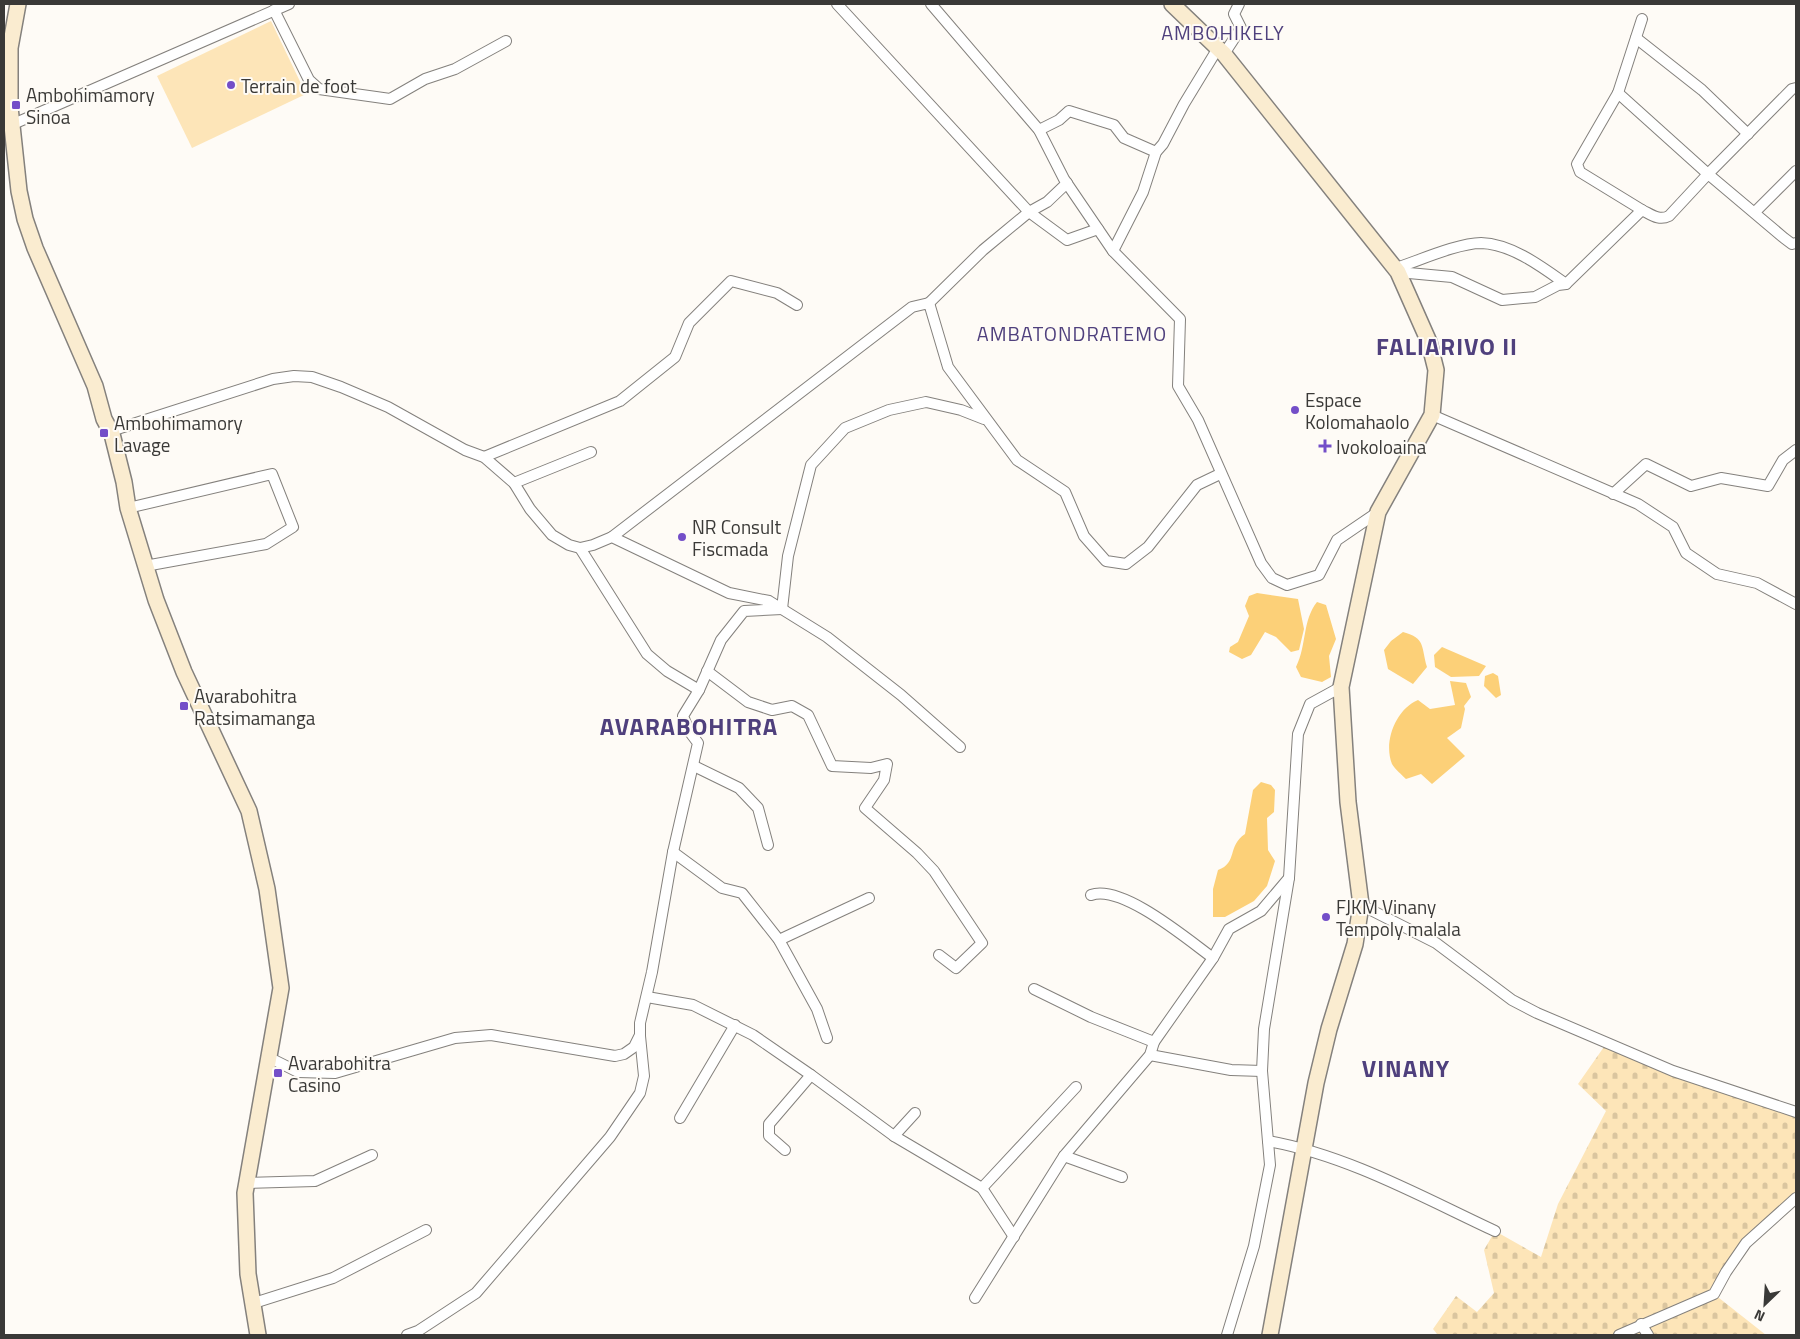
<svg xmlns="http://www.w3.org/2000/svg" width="1800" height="1339" font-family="'Titillium Web',sans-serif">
	<defs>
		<pattern id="cemetery-stones" width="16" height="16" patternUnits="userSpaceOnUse" patternTransform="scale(1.25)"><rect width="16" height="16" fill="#fde5b8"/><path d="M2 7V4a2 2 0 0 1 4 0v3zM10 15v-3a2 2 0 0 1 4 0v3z" fill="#dac59f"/></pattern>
	</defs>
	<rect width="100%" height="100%" fill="#fefbf6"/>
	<path fill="url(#cemetery-stones)" d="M 1606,1044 L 1796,1112 L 1796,1198 L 1746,1243 L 1714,1294 L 1766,1335 L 1438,1335 L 1433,1329 L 1456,1296 L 1477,1312 L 1494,1293 L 1484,1250 L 1495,1231 L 1541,1257 L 1558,1204 L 1606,1111 L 1578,1084 Z"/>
	<path fill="#fde5b8" d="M 271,21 L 306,94 L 192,148 L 157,76 Z"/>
	<g fill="#fcd078">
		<path d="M 1257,593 L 1298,599 L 1304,629 L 1299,650 L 1291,652 L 1276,637 L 1265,632 L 1251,655 L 1242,659 L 1229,652 L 1230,647 L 1238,642 L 1249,616 L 1245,606 L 1249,596 Z"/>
		<path d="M 1317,602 L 1326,605 L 1336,639 L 1329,656 L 1331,677 L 1322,682 L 1301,677 L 1296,667 C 1307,645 1302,621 1317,602 Z"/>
		<path d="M 1403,632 C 1426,638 1421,647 1427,667 L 1413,684 L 1388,669 L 1384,650 L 1391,641 Z"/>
		<path d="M 1442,647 L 1486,666 L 1479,676 L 1451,677 L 1435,667 L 1434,655 Z"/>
		<path d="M 1493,673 L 1498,676 L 1501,695 L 1496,698 L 1484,686 L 1485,676 Z"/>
		<path d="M 1450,681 L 1466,683 L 1471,697 L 1464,706 L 1465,709 L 1461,728 L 1447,738 L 1465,756 L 1432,784 L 1421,774 L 1406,779 C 1402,775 1395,769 1392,764 C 1383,742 1396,709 1418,700 L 1430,709 L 1455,705 Z"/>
		<path d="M 1261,782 L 1271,785 L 1275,790 L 1274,812 L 1267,818 L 1268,850 L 1275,861 L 1267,886 L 1254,901 L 1225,917 L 1213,917 L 1213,889 L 1218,870 C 1238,863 1227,846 1245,834 L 1253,790 Z"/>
	</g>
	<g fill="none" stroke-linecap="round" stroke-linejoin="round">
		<defs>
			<g id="street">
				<path d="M 837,4 L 1029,212 L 1067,240 L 1098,229"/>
				<path d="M 931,4 L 1039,130 L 1064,179 L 1113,251 L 1180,319 L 1178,386 L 1198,420 L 1261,563 L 1272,578 L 1287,585 L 1319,575 L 1337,540 L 1378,512"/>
				<path d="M 274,10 L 309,80 L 319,89 L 376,97 L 390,99 L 425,79 L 455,69 L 506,41"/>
				<path d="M 1642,19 L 1618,93 L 1577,164 L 1580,172 L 1642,210"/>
				<path d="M 1636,38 L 1702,90 L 1748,134"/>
				<path d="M 1224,54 L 1241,28 L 1234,14 L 1239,4"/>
				<path d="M 1618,93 L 1708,174 L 1792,89 L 1796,88"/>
				<path d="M 11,125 L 289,4"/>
				<path d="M 1039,130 L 1059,120 L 1069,111 L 1114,125 L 1124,138 L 1156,152"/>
				<path d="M 1755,212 L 1796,171"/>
				<path d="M 1113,251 L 1143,192 L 1156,152 L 1163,144 L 1184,104 L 1218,48"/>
				<path d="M 1396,268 C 1418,261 1458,243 1481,243 C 1512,244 1542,267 1566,284"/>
				<path d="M 1398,272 L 1452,277 L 1502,300 L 1535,297 L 1558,285 L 1566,284 L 1642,210 C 1652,215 1659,221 1669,216 L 1708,174 L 1784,238 L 1792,244 L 1796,243"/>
				<path d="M 929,303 L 983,250 L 1029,212 L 1047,202 L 1067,183"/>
				<path d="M 1432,415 L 1638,504 L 1673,527 L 1686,553 L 1717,574 L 1757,583 L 1796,604"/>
				<path d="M 111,431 L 273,379 L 294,376 L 312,377 L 341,387 L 388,407 L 465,450 L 484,457 L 514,483 L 530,509 L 552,535 L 569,545 L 580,548 L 593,545 L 612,537 L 729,593 L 769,601 L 827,637 L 901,695 L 960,747"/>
				<path d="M 484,457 L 620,401 L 675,357 L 689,323 L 731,281 L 777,293 L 797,305"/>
				<path d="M 514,483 L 591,452"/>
				<path d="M 1613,494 L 1646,464 L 1691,486 L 1721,478 L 1768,486 L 1783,460 L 1796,450"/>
				<path d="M 128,508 L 272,474 L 293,527 L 266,544 L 145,566"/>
				<path d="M 612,537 L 912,307 L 929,303 L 948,367 L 1017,460 L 1065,492 L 1084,536 L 1106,561 L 1126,564 L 1148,547 L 1197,485 L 1220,474"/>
				<path d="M 707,671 L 748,702 L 772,710 L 792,706 L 808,715 L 832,766 L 871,768 L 887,764 L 884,780 L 865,808 L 917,853 L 934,871 L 982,943 L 956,968 L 939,955"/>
				<path d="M 699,690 L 721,640 L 744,611 L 782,609 L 788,556 L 811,465 L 845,428 L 889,410 L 926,402 L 961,410 L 984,419"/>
				<path d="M 694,766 L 739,788 L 758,808 L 768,845"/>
				<path d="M 673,852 L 722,888 L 742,893 L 779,940 L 817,1009 L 827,1038"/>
				<path d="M 1091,895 C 1122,884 1187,939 1213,958"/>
				<path d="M 1361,905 L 1436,943 L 1512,1000 L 1537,1013 L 1673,1071 L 1796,1112"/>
				<path d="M 779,940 L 869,898"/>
				<path d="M 647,997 L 693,1005 L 753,1035 L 811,1075 L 769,1124 L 769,1136 L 785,1150"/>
				<path d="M 1154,1042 L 1213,958 L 1229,929 L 1261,911 L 1289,878"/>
				<path d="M 1150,1055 L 1231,1070 L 1262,1071"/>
				<path d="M 270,1058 L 298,1072 L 335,1073 L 455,1038 L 491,1035 L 615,1056 L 624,1054 L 634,1047 L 640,1035 L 640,1023 L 652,972 L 673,852 L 698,743 L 689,731 L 683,716 L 699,690 L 667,671 L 647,654 L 580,548"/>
				<path d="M 811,1075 L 894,1136 L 915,1113"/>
				<path d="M 680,1118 L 735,1025"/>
				<path d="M 894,1136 L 982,1188 L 1076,1087"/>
				<path d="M 1268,1141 C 1347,1155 1422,1197 1495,1231"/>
				<path d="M 1064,1156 L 1122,1177"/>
				<path d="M 247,1183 L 315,1181 L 372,1155"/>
				<path d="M 982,1188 L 1014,1237"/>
				<path d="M 975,1298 L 1064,1156 L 1150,1055 L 1154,1042 L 1091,1017 L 1034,989"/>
				<path d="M 251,1304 L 333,1278 L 426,1230"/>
				<path d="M 1641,1324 L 1648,1335"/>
				<path d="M 407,1335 L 418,1331 L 476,1293 L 610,1137 L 640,1093 L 644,1076 L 640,1036"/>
				<path d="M 1227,1335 L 1254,1246 L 1270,1165 L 1262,1071 L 1264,1029 L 1289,878 L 1298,734 L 1310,704 L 1341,687"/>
				<path d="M 1619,1335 L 1714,1294 L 1726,1272 L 1746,1243 L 1796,1198"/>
			</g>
			<g id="secondary">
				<path d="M 18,4 L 10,48 L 10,107 L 19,191 L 25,219 L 35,248 L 95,386 L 104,419 L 112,434 L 124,482 L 128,508 L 156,600 L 184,672 L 249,811 L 267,889 L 281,988 L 245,1193 L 248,1274 L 258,1335"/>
				<path d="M 1172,4 L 1224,54 L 1398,272 L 1429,342 L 1436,370 L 1432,415 L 1378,512 L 1341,687 L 1348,802 L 1361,905 L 1355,944 L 1329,1029 L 1316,1083 L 1270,1335"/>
			</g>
		</defs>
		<use href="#street" stroke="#84817d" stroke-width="12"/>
		<use href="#secondary" stroke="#84817d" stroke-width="18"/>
		<use href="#street" stroke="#fff" stroke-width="10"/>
		<use href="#secondary" stroke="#faecd0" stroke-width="15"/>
	</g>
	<g fill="#734ec8" stroke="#fefbf6" stroke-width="2">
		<circle cx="231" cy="85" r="5"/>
		<rect x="11" y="100" width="10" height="10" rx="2.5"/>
		<circle cx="1295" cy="410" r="5"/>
		<rect x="99" y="428" width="10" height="10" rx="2.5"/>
		<path d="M1322.5 438.5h5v5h5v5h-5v5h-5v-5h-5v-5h5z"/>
		<circle cx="682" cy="537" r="5"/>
		<rect x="179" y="701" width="10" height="10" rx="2.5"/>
		<circle cx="1326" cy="917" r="5"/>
		<rect x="273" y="1068" width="10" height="10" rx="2.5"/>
	</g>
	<g text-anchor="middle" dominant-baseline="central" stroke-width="4" stroke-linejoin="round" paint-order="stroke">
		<g font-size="19" fill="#3a3937" stroke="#fefbf6" text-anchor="start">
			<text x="241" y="85">Terrain de foot</text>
			<text x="26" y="94">Ambohimamory<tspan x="26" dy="22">Sinoa</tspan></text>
			<text x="1305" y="399">Espace<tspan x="1305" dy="22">Kolomahaolo</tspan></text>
			<text x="114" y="422">Ambohimamory<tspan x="114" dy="22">Lavage</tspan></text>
			<text x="1336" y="446">Ivokoloaina</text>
			<text x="692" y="526">NR Consult<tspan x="692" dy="22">Fiscmada</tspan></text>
			<text x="194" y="695">Avarabohitra<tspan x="194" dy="22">Ratsimamanga</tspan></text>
			<text x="1336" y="906">FJKM Vinany<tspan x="1336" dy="22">Tempoly malala</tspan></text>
			<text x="288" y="1062">Avarabohitra<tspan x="288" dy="22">Casino</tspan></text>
		</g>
		<g font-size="20" letter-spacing="1" fill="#4f407d" stroke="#fefbf6">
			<text x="1223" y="32">AMBOHIKELY</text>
			<text x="1072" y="333">AMBATONDRATEMO</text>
		</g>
		<g font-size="24" font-weight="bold" letter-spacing="1" fill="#4f407d" stroke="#fefbf6">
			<text x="1447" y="346">FALIARIVO II</text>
			<text x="689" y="726">AVARABOHITRA</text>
			<text x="1406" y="1068">VINANY</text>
		</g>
	</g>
	<rect width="1800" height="1339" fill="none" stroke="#3a3937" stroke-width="10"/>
	<g transform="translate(1765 1304) rotate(205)" stroke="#fefbf6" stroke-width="4" paint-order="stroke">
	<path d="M0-4L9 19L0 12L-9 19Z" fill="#3a3937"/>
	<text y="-8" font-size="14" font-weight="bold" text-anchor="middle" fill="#3a3937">N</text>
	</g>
</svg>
